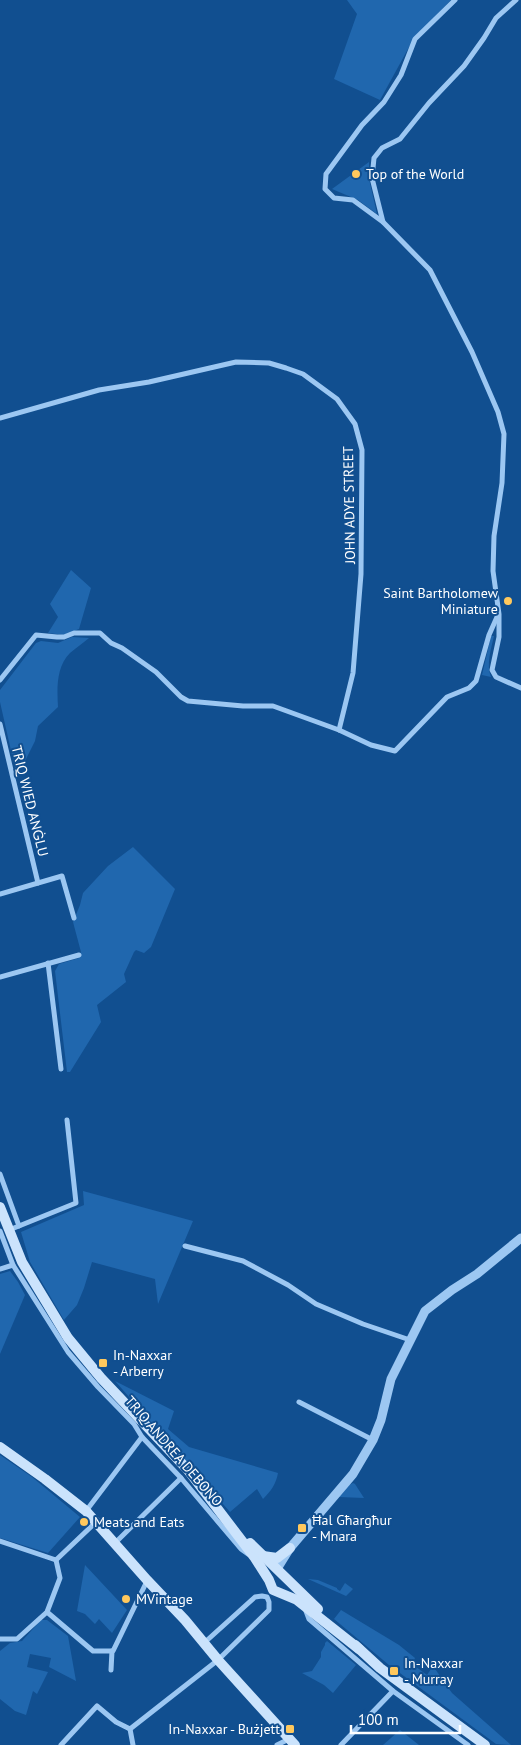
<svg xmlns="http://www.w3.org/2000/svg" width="521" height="1745" font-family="'PT Sans',sans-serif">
	<rect width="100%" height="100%" fill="#114f90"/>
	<g fill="#2067ae">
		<path d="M 347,0 L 451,0 L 414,38 L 380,100 L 334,79 L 357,14 Z"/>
		<path d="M 369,162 L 369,179 L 377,214 L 358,200 L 332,189 Z"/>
		<path d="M 71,570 L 91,588 L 79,629 L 64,635 L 48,633 L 58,617 L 50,604 Z"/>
		<path d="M 491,636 L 494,636 C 491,649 486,665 491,677 L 482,675 Z"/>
		<path d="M 72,637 L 89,638 C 83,643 76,648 70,653 C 56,667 57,689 58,707 L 38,726 L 35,741 L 17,777 L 0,702 L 0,690 L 36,643 L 41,641 L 58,643 Z"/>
		<path d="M 133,847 L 175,889 L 151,947 L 144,953 L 136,950 L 134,952 L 124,974 L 126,982 L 97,1005 L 101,1022 L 70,1072 L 67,1072 L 55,971 L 59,964 L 79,958 L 81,952 L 73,922 L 80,905 L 83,893 L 108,866 Z"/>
		<path d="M 83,1191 L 193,1221 L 158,1304 L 155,1279 L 92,1262 L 84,1288 L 77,1305 L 64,1320 L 30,1262 L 21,1232 L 84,1205 Z"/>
		<path d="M 10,1271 L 18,1282 L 25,1295 L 0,1354 L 0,1274 Z"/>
		<path d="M 115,1381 L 174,1411 L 168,1429 L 189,1447 L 278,1473 C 276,1484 271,1491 263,1499 L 257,1489 L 230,1512 Z"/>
		<path d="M 0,1455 L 32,1477 L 80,1517 L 48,1553 L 0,1538 Z"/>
		<path d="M 353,1483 L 355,1484 L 364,1498 L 339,1497 L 349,1485 Z"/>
		<path d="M 85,1565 L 127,1610 L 112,1633 L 99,1619 L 95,1624 L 85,1614 L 77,1611 Z"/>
		<path d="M 308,1579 L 318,1580 L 337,1588 L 337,1589 L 340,1591 L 345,1583 L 353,1589 L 346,1596 Z"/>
		<path d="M 341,1610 L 399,1645 L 415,1658 L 412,1664 L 427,1675 L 433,1666 L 452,1693 L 511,1745 L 496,1744 L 389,1665 L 334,1619 Z"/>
		<path d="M 41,1620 L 47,1620 L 68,1636 L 76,1681 L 49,1667 L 51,1658 L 30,1654 L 27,1667 L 48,1672 L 37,1694 L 33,1691 L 26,1715 L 15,1711 L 0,1699 L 0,1651 L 10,1643 L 22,1641 Z"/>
		<path d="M 327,1641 L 356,1665 L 333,1693 L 324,1685 L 302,1673 L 312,1671 L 321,1657 L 321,1652 L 325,1645 L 325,1643 Z"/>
		<path d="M 400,1730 L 419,1745 L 383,1745 Z"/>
	</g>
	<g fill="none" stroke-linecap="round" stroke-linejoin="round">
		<g stroke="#9cc7f2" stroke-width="5">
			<path d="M 455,0 L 415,39 L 401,75 L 384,102 L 362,125 L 326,174 L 325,189 L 334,198 L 353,200 L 383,222 L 430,270 L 472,352 L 498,412 L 504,434 L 502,483 L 494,536 L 493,571 L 499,614 L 499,637 L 492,670 L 496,677 L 521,688"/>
			<path d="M 383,222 L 372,178 L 374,158 L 382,148 L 400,139 L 429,103 L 464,66 L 484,38 L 496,18 L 516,0"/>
			<path d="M 0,418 L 99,390 L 149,382 L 236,362 L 269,363 L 286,368 L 303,374 L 337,399 L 355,424 L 362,450 L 361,574 L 353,673 L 339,730"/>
			<path d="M 0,680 L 36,635 L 57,637 L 64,637 L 74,633 L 100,633 L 111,643 L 122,648 L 156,672 L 181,697 L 188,701 L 243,706 L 273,706 L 339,730 L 371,745 L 395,751 L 447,697 L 469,688 L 476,681 L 489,635 L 497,617"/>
			<path d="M 0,724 L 38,883"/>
			<path d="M 0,894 L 62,876 L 74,918"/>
			<path d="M 48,963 L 61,1069"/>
			<path d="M 0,977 L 79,955"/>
			<path d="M 0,1174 L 19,1226"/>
			<path d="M 9,1230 L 76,1203 L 67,1120"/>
			<path d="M 0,1231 L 13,1265 L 68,1352 L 98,1387 L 134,1424 L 142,1437 L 181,1478 L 241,1549 L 248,1554"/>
			<path d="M 185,1246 L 243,1261 L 288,1285 L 316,1304 L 363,1324 L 410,1340"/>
			<path d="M 0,1269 L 13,1265"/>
			<path d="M 299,1402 L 373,1440"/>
			<path d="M 86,1511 L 142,1437"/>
			<path d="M 0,1541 L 56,1560"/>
			<path d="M 115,1543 L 181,1478"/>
			<path d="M 56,1560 L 96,1522"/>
			<path d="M 306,1611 L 309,1619 L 393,1691 L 468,1745"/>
			<path d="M 47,1612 L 93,1651 L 113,1651 L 147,1581"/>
			<path d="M 0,1639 L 17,1639 L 47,1612 L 60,1578 L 56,1560"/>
			<path d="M 111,1670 L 112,1651"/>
			<path d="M 130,1729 L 218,1660 L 269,1610 L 269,1602 L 267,1597 L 262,1596 L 255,1597 L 204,1643"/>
			<path d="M 130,1729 L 133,1745"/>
			<path d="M 61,1745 L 97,1706 L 116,1722 L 130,1729"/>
			<path d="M 277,1745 L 289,1739"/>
			<path d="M 341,1745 L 393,1691"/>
		</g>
		<path stroke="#9cc7f2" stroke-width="9" d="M 277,1569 L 290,1548 L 353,1474 L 373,1440 L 381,1420 L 391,1379 L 425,1311 L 452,1290 L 477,1274 L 521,1238"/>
		<g stroke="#cbe3fc" stroke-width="10">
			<path d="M 0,1207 L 22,1262 L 68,1338 L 101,1378 L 188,1470 L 255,1558 L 269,1580 L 273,1590 L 297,1600 L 359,1649"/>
			<path d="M 0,1447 L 45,1479 L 86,1511 L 147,1580 L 185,1620 L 218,1660 L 295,1745"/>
			<path d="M 250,1543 L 318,1609"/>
			<path d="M 263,1556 L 277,1558 L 290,1548"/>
			<path d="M 355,1645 L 380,1668 L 485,1745"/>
		</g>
	</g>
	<g fill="#ffc85d" stroke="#114f90" stroke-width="2">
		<circle cx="356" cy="174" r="5"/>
		<circle cx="508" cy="601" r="5"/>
		<rect x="98" y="1358" width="10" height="10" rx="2.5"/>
		<circle cx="84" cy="1522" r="5"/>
		<rect x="297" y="1523" width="10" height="10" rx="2.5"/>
		<circle cx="126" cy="1599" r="5"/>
		<rect x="389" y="1666" width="10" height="10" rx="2.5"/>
		<rect x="285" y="1724" width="10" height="10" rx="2.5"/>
	</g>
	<g text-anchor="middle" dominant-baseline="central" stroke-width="4" stroke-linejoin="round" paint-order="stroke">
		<g font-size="14" fill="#fff" stroke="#114f90" text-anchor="start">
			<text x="366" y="174">Top of the World</text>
			<text x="498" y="593" text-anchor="end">Saint Bartholomew<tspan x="498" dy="16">Miniature</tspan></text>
			<text x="113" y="1355">In-Naxxar<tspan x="113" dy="16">- Arberry</tspan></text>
			<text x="312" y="1520">Ħal Għargħur<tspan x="312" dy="16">- Mnara</tspan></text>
			<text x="94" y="1522">Meats and Eats</text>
			<text x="136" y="1599">MVintage</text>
			<text x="404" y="1663">In-Naxxar<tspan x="404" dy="16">- Murray</tspan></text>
			<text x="280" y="1729" text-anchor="end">In-Naxxar - Bużjett</text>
		</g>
		<g font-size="14" fill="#fff" stroke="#114f90">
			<text transform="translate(349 505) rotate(-91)">JOHN ADYE STREET</text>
			<text transform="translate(30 801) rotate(76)">TRIQ WIED ANĠLU</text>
			<text transform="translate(174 1451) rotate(49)">TRIQ ANDREA DEBONO</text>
		</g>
	</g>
	<path d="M351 1725v8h109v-8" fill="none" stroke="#ffffff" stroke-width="2.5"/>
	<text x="358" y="1725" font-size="15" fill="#ffffff" stroke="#114f90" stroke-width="4" paint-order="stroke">100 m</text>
</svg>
